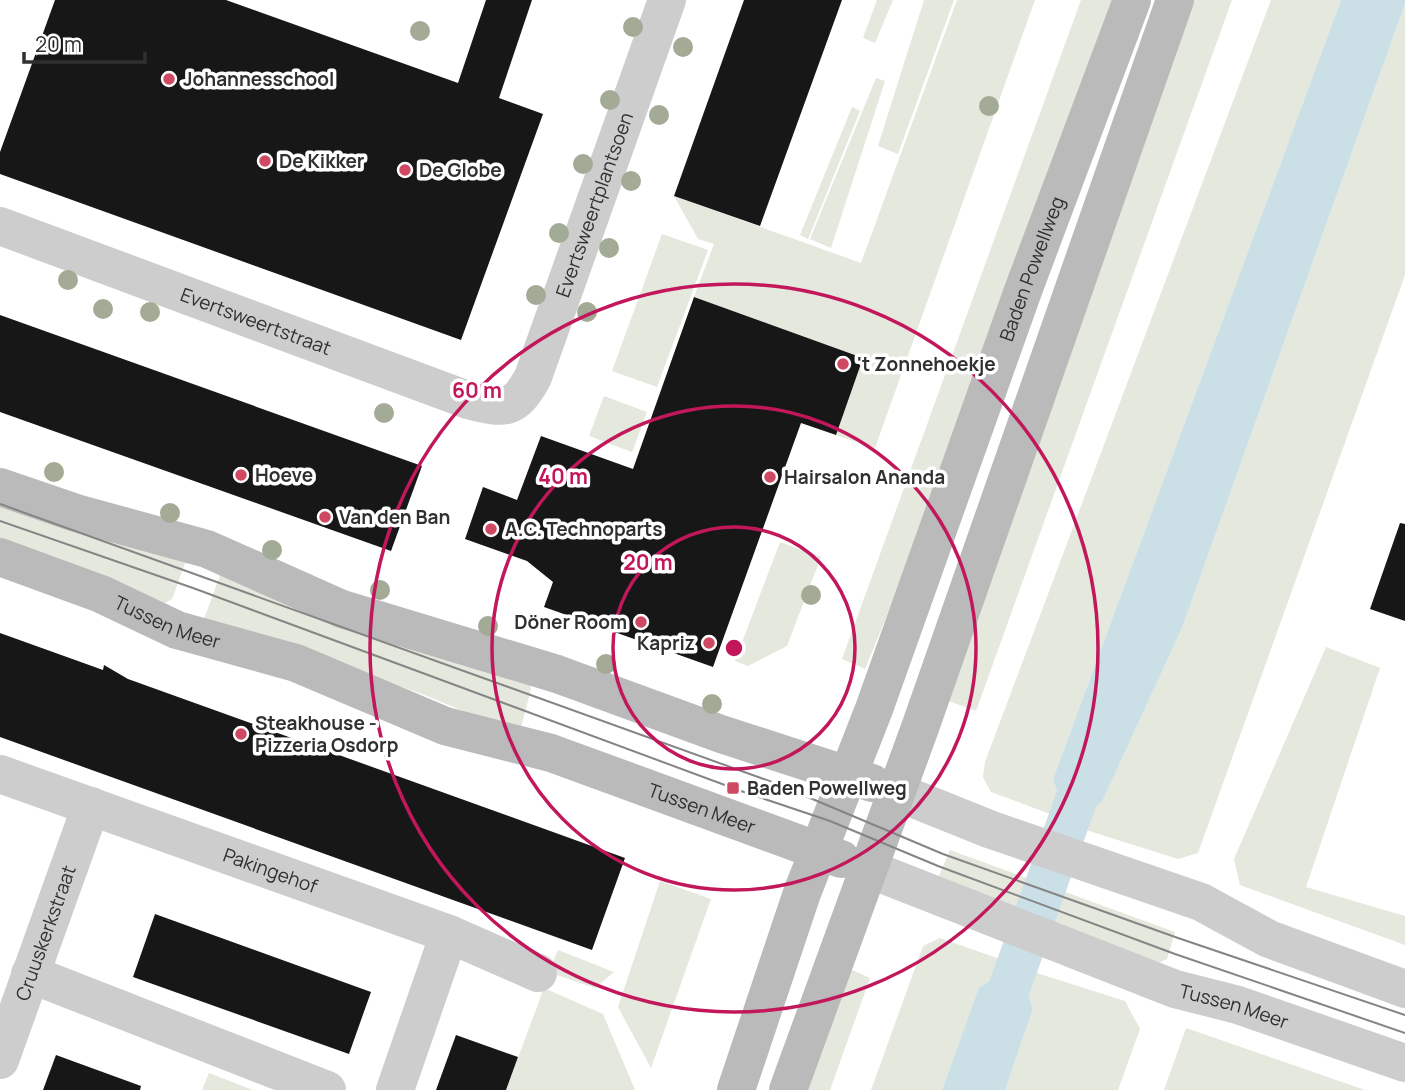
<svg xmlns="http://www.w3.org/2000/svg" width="1405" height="1090" font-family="Manrope,sans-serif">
	<rect width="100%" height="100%" fill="#fff"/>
	<g fill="#e4e8dd">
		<path d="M 877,0 L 893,0 L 875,43 L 863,38 Z"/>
		<path d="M 924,0 L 954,0 L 898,154 L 878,146 Z"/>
		<path d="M 957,0 L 1035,0 L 875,448 L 836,435 L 863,358 L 694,297 L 714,244 L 698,239 L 674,196 L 861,263 Z"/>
		<path d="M 1081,0 L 1120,0 L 972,407 L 865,669 L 842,659 Z"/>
		<path d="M 1190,0 L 1232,0 L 976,711 L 943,699 Z"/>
		<path d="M 1271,0 L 1341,0 L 1053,779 L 1062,807 L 1050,814 L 991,792 L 983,777 L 985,762 Z"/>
		<path d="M 1405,4 L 1405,275 L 1198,853 L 1178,859 L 1086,830 L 1081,815 L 1102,802 L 1182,628 Z"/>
		<path d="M 876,78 L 885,81 L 831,248 L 810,239 Z"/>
		<path d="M 852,107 L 860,111 L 808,239 L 800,235 Z"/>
		<path d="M 662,234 L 708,250 L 657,387 L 612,371 Z"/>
		<path d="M 604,396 L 647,412 L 632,452 L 589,436 Z"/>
		<path d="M 0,500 L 187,558 L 172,599 L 165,603 L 0,545 Z"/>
		<path d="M 780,542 L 821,557 L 787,646 L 748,666 L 735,661 Z"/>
		<path d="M 222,570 L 530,680 L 531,689 L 521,728 L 526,737 L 422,694 L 204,619 Z"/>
		<path d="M 1326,647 L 1380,668 L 1306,887 L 1405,916 L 1405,945 L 1240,885 L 1234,859 Z"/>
		<path d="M 950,850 L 1175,932 L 1167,959 L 1157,964 L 939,876 Z"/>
		<path d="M 660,881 L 711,899 L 651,1068 L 618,1007 Z"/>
		<path d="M 940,938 L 997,958 L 1003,974 L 979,987 L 942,1090 L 871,1090 L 923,946 Z"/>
		<path d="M 558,950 L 614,972 L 595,988 L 548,972 Z"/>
		<path d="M 848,968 L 870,978 L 830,1090 L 804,1090 Z"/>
		<path d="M 1037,973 L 1125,1001 L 1140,1029 L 1118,1090 L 1005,1090 L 1033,1009 L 1023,980 Z"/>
		<path d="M 544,988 L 603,1014 L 635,1090 L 506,1090 Z"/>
		<path d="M 1186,1028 L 1365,1090 L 1164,1090 Z"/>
		<path d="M 209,1073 L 253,1090 L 202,1090 Z"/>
	</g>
	<g fill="#cbdfe6">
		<path d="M 1341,0 L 1405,0 L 1405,4 L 1182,628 L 1102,802 L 1081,815 L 1062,807 L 1053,779 Z"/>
		<path d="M 1013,973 L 1023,980 L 1033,1009 L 1005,1090 L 942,1090 L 979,987 L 1003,974 Z"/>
	</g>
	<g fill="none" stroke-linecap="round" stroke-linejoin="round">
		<path stroke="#cbdfe6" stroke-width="42" d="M 973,1090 L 1091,758"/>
	</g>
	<g fill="#171717">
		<path d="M 55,0 L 226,0 L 458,83 L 486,0 L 532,0 L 499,98 L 543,114 L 461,340 L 0,174 L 0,152 Z"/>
		<path d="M 744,0 L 842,0 L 760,226 L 674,196 Z"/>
		<path d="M 694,297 L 863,358 L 836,435 L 801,423 L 713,667 L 544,607 L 553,582 L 527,561 L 465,539 L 483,487 L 517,500 L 541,436 L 633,469 Z"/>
		<path d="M 0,315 L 422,466 L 391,551 L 0,412 Z"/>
		<path d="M 1400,523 L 1405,524 L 1405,621 L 1370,609 Z"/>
		<path d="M 0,633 L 103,670 L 104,665 L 128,679 L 625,858 L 592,950 L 0,737 Z"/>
		<path d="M 155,914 L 371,992 L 349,1054 L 133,977 Z"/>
		<path d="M 456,1035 L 518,1057 L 506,1090 L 436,1090 Z"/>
		<path d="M 56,1055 L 141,1086 L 140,1090 L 43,1090 Z"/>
	</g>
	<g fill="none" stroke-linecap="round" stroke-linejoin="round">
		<g stroke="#cdcdcd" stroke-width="38">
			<path id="s1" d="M 0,226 L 468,400 C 504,409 514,412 533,377 L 667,0"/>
			<path id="s2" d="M 0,774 L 449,934 L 395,1090"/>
			<path d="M 897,792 L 989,829 L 1201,902 L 1269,939 L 1405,989"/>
			<path id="s3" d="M 869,869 L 1175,989 L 1238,1005 L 1405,1063"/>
			<path d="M 449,934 L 538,973"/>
			<path d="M 30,974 L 327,1090"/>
			<path id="s4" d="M 0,1060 L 91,806"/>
		</g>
		<g stroke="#bababa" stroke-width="38">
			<path d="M 0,487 L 76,513 L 207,549 L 342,609 L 557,674 L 721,734 L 872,783"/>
			<path id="s5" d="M 0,557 L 101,594 L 177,630 L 296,663 L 445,726 L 551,753 L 841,859"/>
			<path id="s6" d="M 736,1090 L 802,893 L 874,709 L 1024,288 L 1132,0"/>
			<path d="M 788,1090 L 921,725 L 1175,0"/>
		</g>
		<g stroke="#858585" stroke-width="2">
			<path d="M 0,504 L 772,782 L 943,854 L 1178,938 L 1405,1015"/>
			<path d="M 0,521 L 193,588 L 741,791 L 830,821 L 938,866 L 1175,954 L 1405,1033"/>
		</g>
	</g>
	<g fill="#a3ab97">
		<circle cx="633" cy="27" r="10"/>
		<circle cx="420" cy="31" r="10"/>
		<circle cx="683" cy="47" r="10"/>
		<circle cx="610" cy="100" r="10"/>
		<circle cx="989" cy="106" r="10"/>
		<circle cx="659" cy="115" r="10"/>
		<circle cx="583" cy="164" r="10"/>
		<circle cx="631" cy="181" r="10"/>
		<circle cx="559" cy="233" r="10"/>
		<circle cx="609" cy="248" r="10"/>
		<circle cx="68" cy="280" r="10"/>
		<circle cx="536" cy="295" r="10"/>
		<circle cx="103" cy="309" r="10"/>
		<circle cx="150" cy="312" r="10"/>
		<circle cx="587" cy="312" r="10"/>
		<circle cx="384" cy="413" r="10"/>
		<circle cx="54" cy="472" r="10"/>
		<circle cx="170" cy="513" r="10"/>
		<circle cx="272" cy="550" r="10"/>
		<circle cx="380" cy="590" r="10"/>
		<circle cx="811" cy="595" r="10"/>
		<circle cx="488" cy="626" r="10"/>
		<circle cx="606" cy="664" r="10"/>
		<circle cx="712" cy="704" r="10"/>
	</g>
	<g fill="none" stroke="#c2185b" stroke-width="3.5">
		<circle cx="734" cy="648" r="121"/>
		<circle cx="734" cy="648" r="242"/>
		<circle cx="734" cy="648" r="364"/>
	</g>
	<g fill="#d04963" stroke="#fff" stroke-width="2.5">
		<circle cx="169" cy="79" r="7"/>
		<circle cx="265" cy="161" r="7"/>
		<circle cx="405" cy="170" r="7"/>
		<circle cx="843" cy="364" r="7"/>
		<circle cx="241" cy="475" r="7"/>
		<circle cx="770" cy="477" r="7"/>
		<circle cx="325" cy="517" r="7"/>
		<circle cx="491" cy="529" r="7"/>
		<circle cx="641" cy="622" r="7"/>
		<circle cx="709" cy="643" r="7"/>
		<circle cx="241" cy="734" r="7"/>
		<rect x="726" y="781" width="14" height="14" rx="3.5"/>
	</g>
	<g text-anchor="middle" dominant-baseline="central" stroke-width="7" stroke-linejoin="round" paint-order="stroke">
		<g font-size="19" font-weight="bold" fill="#303030" stroke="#fff" text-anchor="start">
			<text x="183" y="79">Johannesschool</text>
			<text x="279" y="161">De Kikker</text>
			<text x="419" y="170">De Globe</text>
			<text x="857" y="364">'t Zonnehoekje</text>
			<text x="255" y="475">Hoeve</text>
			<text x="784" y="477">Hairsalon Ananda</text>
			<text x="339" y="517">Van den Ban</text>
			<text x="505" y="529">A.C. Technoparts</text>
			<text x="627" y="622" text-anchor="end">Döner Room</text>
			<text x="695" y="643" text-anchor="end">Kapriz</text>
			<text x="255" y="723">Steakhouse -<tspan x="255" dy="22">Pizzeria Osdorp</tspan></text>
			<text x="747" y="788">Baden Powellweg</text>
		</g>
		<g font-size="19" fill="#303030" stroke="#fff">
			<text stroke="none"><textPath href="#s1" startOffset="761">Evertsweertplantsoen</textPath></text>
			<text stroke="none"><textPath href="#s6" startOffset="873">Baden Powellweg</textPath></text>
			<text stroke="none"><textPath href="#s1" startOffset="273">Evertsweertstraat</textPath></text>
			<text stroke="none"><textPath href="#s5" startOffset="180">Tussen Meer</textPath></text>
			<text stroke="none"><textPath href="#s5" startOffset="747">Tussen Meer</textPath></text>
			<text stroke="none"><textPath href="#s2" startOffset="287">Pakingehof</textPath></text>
			<text stroke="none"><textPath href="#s4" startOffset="135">Cruuskerkstraat</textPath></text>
			<text stroke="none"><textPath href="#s3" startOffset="390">Tussen Meer</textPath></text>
		</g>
	</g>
	<circle cx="734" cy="648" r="10" fill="#c2185b" stroke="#fff" stroke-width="3.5"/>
	<g font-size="21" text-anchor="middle" font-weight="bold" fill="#c2185b" stroke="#fff" stroke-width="7" stroke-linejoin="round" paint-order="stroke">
		<text x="477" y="398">60 m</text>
		<text x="563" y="484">40 m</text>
		<text x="648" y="570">20 m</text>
	</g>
	<path d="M24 52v10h121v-10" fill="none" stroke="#303030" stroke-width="3.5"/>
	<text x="35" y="52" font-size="21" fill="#303030" stroke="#ffffff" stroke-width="5" paint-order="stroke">20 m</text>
</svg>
